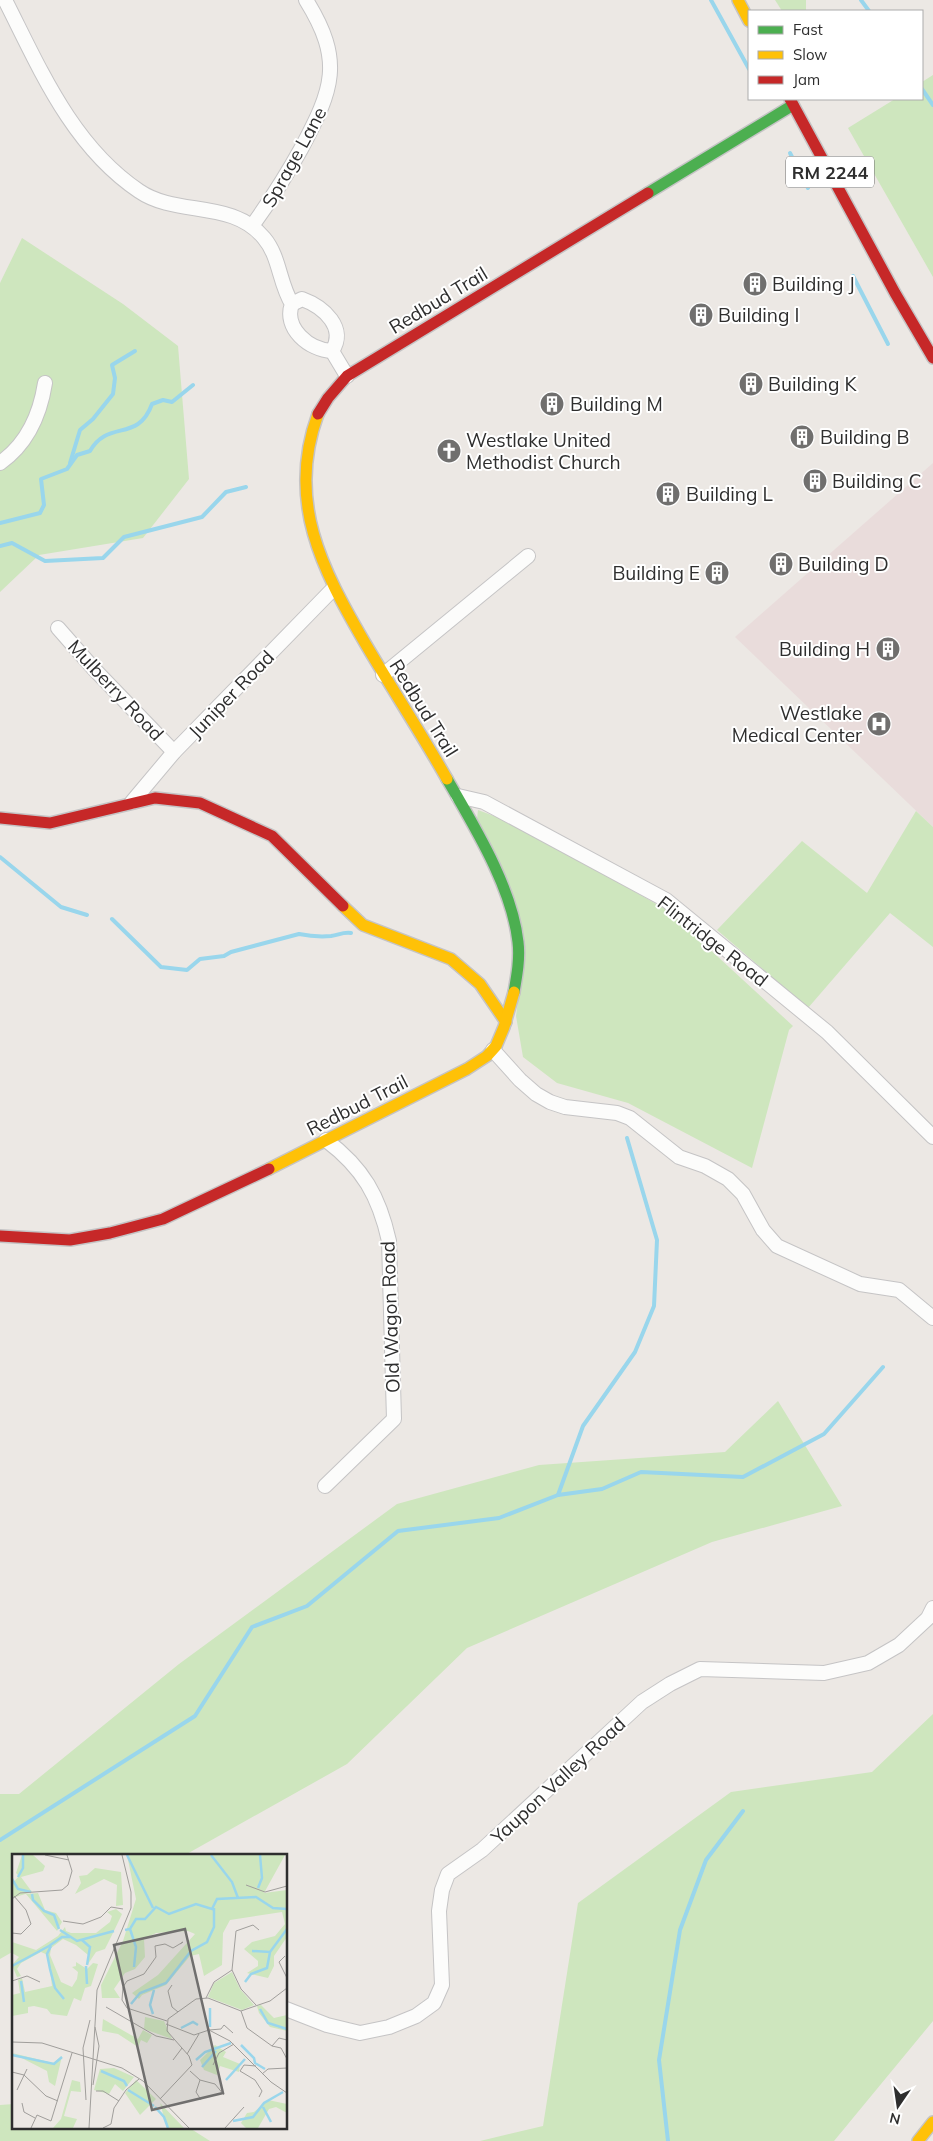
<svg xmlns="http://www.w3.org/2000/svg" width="933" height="2141" font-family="Mulish,sans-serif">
	<rect width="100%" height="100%" fill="#ece8e4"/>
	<path fill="#e9dcdb" d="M 933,463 L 933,827 L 735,637 Z"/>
	<g fill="#cee6be">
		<path d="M 775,0 L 806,0 L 806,11 L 782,11 Z"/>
		<path d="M 933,75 L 933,277 L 848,128 L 895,99 L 922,99 L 922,82 Z"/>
		<path d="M 22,238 L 123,304 L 178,346 L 189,479 L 143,538 L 39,555 L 0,592 L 0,283 Z"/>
		<path d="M 478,810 L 515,824 L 667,910 L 793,1026 L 789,1030 L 752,1168 L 628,1103 L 557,1083 L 523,1057 L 516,1016 L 524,953 L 477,819 Z"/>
		<path d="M 916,811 L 933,827 L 933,947 L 890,913 L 808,1008 L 717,930 L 802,841 L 867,893 Z"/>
		<path d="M 778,1401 L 842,1506 L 712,1542 L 467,1648 L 347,1764 L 185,1855 L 14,1855 L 14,1951 L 0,1959 L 0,1794 L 19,1794 L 179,1664 L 397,1504 L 539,1465 L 725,1452 Z"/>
		<path d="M 933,1714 L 933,2021 L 834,2141 L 480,2141 L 543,2126 L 578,1903 L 731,1792 L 872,1772 Z"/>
		<path d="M 14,2104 L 14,2127 L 188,2127 L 210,2141 L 0,2141 L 0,2105 Z"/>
	</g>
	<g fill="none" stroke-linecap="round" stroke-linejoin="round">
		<g stroke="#99d6ec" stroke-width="4">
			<path d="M 711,0 L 749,69"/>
			<path d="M 861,0 L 869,11"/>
			<path d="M 922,89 L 933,105"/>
			<path d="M 790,153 L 808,188"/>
			<path d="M 853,276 L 888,344"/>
			<path d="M 70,463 L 80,430 L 93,419 L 113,394 L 115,378 L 112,365 L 135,351"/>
			<path d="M 0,523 L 40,513 L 44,505 L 41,479 L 67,469 L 77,455 L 90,451 C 108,419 138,443 152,404 L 163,400 L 172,402 L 193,385"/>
			<path d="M 0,546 L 12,543 L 45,561 L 103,558 L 124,537 L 202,517 L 226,492 L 246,487"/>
			<path d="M 0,857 L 61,907 L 87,915"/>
			<path d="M 112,919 L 161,967 L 187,970 L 200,959 L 224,956 L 231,952 L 299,934 C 309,936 320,937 331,936 C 339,935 342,932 351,933"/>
			<path d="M 558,1495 L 583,1426 L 635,1352 L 654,1306 L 657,1240 L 627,1138"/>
			<path d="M 0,1840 L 195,1716 L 252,1627 L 307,1606 L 398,1531 L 499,1518 L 558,1495 L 602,1489 L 641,1472 L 743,1477 L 824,1434 L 883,1367"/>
			<path d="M 668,2141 L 659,2060 L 680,1930 L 706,1860 L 743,1811"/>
		</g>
		<defs>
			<g id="street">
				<path d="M 5,0 C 40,69 72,146 139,191 C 177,217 232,199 264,238 C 280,257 279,283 292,304 C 283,328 309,350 332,351"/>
				<path d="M 252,226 C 270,201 286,176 301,149 C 333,89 344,61 306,0"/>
				<path d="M 292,304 L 302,299 C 324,307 347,328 332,351"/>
				<path d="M 332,351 L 347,376"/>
				<path d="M 0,463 C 27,444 40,415 45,383"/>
				<path d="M 58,628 L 94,669 L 174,752"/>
				<path d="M 383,675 L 528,556"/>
				<path d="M 458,796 L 484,802 L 666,900 L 827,1032 L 933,1137"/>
				<path d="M 132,802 L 174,752 L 333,589"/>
				<path d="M 493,1050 L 520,1080 L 536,1094 L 550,1102 L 565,1107 L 617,1113 L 630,1118 L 679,1157 L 705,1166 L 728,1179 L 743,1194 L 763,1230 L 777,1246 L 860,1284 L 899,1290 L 933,1318"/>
				<path d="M 325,1486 L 394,1419 L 389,1241 C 379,1196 363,1168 326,1140"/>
				<path d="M 286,2009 L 327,2025 L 360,2033 L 389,2027 L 416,2016 L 434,2003 L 442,1985 L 439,1911 L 442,1890 L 448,1874 L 482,1850 L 642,1702 L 670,1684 L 700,1669 L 824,1673 L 868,1663 L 899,1645 L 928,1618 L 933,1608"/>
			</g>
			<g id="fast">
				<path d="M 648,193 L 793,105"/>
				<path d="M 447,779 C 474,826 512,887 518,942 C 520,958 517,975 514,992"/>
			</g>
			<g id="slow">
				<path d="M 738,0 L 749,21"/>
				<path d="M 318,414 C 286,501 322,569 365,643 C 392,689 421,733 447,779"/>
				<path d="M 343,906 L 363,925 L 451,959 L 480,984 L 506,1022"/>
				<path d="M 269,1169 L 467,1069 L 487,1056 L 496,1046 L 504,1027 L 514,992"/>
				<path d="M 918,2141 L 933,2122"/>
			</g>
			<g id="jam">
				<path d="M 790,99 L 895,293 L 933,358"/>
				<path d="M 318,414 L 328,398 L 347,376 L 648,193"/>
				<path d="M 0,818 L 50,823 L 155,798 L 200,803 L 272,836 L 343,906"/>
				<path d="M 0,1236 L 70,1240 L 110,1233 L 163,1219 L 269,1169"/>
			</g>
		</defs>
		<use href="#street" stroke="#c5c4c5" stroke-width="16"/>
		<use href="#fast" stroke="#c5c4c5" stroke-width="14"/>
		<use href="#slow" stroke="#c5c4c5" stroke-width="14"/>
		<use href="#jam" stroke="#c5c4c5" stroke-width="14"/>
		<use href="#street" stroke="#fcfcfb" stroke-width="14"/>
		<use href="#fast" stroke="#4caf50" stroke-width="11"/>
		<use href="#slow" stroke="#ffc107" stroke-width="11"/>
		<use href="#jam" stroke="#c62828" stroke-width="11"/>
	</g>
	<defs>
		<symbol id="building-disc" viewBox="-11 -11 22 22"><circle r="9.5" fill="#706f6e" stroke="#fff"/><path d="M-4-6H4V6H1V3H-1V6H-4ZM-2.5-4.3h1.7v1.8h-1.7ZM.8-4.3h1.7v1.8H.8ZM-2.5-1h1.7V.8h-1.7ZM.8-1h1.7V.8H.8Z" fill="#fff"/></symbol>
		<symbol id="church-disc" viewBox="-11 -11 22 22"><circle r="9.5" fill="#706f6e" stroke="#fff"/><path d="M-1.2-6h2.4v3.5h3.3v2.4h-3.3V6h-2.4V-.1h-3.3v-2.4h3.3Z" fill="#fff"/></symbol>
		<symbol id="hospital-disc" viewBox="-11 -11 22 22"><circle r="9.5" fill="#706f6e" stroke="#fff"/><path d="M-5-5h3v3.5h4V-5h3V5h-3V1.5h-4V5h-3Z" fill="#fff"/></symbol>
	</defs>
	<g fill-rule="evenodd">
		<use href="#building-disc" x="741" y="270" width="28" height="28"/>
		<use href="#building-disc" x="687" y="301" width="28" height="28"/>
		<use href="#building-disc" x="737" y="370" width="28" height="28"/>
		<use href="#building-disc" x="538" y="390" width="28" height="28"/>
		<use href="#building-disc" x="788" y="423" width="28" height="28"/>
		<use href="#church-disc" x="435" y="437" width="28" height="28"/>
		<use href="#building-disc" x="801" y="467" width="28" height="28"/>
		<use href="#building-disc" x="654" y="480" width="28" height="28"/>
		<use href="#building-disc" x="767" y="550" width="28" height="28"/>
		<use href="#building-disc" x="703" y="559" width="28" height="28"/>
		<use href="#building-disc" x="874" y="635" width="28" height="28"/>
		<use href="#hospital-disc" x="865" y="710" width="28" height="28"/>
	</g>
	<g text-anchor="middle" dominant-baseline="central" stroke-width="4" stroke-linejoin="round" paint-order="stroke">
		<rect fill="#fff" stroke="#6d6d6d" stroke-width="1" x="786" y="156.5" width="88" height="31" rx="4"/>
		<g font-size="18" font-weight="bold" fill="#2e2e2e">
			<text x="830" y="172">RM 2244</text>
		</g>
		<g font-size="19" fill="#2e2e2e" stroke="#fff">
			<text transform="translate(294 157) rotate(-61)">Sprage Lane</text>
			<text transform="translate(438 300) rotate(-31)">Redbud Trail</text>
			<text transform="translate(116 690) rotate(47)">Mulberry Road</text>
			<text transform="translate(231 694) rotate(-46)">Juniper Road</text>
			<text transform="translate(424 708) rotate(58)">Redbud Trail</text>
			<text transform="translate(713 941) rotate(38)">Flintridge Road</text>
			<text transform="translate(357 1105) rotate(-27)">Redbud Trail</text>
			<text transform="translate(390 1317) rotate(-92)">Old Wagon Road</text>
			<text transform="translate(558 1780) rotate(-43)">Yaupon Valley Road</text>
		</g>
		<g font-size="19" fill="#2e2e2e" stroke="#fff" text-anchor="start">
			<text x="772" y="284">Building J</text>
			<text x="718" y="315">Building I</text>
			<text x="768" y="384">Building K</text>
			<text x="570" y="404">Building M</text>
			<text x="820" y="437">Building B</text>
			<text x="466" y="440">Westlake United<tspan x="466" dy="22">Methodist Church</tspan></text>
			<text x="832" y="481">Building C</text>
			<text x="686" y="494">Building L</text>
			<text x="798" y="564">Building D</text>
			<text x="700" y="573" text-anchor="end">Building E</text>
			<text x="870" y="649" text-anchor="end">Building H</text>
			<text x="862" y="713" text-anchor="end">Westlake<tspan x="862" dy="22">Medical Center</tspan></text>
		</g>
	</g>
	<g transform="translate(12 1854)">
		<rect width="275" height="275" fill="#ece8e4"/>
		<path d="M 10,1 L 21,1 L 33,12 L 31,17 L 9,23 L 20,38 L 0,44 L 0,30 L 7,22 L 4,19 ZM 115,1 L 273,1 L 252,39 L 275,36 L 275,83 L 262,102 L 262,112 L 256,124 L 235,119 L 246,112 L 246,107 L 232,95 L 240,88 L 263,82 L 273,70 L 270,58 L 218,66 L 211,79 L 210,111 L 192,122 L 187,100 L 178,102 L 154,131 L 130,141 L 127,145 L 120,139 L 146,121 L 183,80 L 176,77 L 144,79 L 132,85 L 133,103 L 123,115 L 113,119 L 102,135 L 108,144 L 90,144 L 89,131 L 111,87 L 124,45 ZM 83,14 L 109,18 L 111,51 L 104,52 L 105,31 L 92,25 L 63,40 L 69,29 L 67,22 L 75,21 ZM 26,39 L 33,56 L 44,59 L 50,68 L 45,77 L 14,40 ZM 104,55 L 110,60 L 101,79 L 93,95 L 84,98 L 76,110 L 76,101 L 64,91 L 51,85 L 39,94 L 38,101 L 49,128 L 60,133 L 65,125 L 66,118 L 60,113 L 64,112 L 64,108 L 75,115 L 81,109 L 86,110 L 79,132 L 73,134 L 69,147 L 62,144 L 55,162 L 39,160 L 35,155 L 22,152 L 16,153 L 16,159 L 0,162 L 0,141 L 8,139 L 6,126 L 10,124 L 13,138 L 40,132 L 36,101 L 29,98 L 9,109 L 5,115 L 9,122 L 5,123 L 0,111 L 7,103 L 0,99 L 0,88 L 24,96 L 46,82 L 53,73 L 54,77 L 59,79 L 84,79 L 98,68 L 100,62 L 95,58 ZM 220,118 L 228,135 L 242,151 L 230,156 L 196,143 L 202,129 ZM 249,151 L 262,164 L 275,161 L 275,177 L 258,173 L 247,159 L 245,152 ZM 133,163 L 152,167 L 160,185 L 132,175 ZM 91,165 L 126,185 L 131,176 L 140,181 L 135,189 L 129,186 L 126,193 L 106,180 L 90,177 ZM 203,191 L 214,198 L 211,203 L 228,210 L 227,218 L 208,212 L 205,221 L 192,216 L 188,206 ZM 0,199 L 41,209 L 50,202 L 43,232 L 37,228 L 35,217 ZM 102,214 L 122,223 L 111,237 L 103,230 L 97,240 L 82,236 L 88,215 ZM 60,226 L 68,228 L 69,238 L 59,237 L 52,262 L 65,265 L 61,274 L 41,274 L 49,265 ZM 124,226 L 144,245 L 128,261 L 113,239 ZM 256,246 L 275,250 L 275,259 L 264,253 L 257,255 L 246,274 L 234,274 L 229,269 L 235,259 L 242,258 ZM 148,249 L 172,274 L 155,274 Z" fill="#cee6be"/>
		<path fill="none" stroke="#99d6ec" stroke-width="2.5" d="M 115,1 L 141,54M 199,1 L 220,28 L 226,44M 6,23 L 11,14 L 11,1M 0,25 L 6,35 L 19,38M 246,34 L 250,24 L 248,1M 20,40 L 21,46 L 32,57 L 42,61 L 47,75M 118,75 L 124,93 L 122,113M 48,76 L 65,87 L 102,77M 113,76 L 118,75 L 124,65 L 133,65 L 144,53 L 157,60 L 184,50 L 200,55 L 205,45 L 244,43 L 261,54 L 275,55M 70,86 L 78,93 L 75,111M 37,92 L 50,83 L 58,83M 39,92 L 35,100 L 38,115 L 43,134 L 52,145M 240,97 L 258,98 L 275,75M 0,112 L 37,92M 74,112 L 75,130M 9,127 L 12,148M 233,128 L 239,120 L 255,114 L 258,98M 119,150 L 128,139 L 154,129 L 179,97 L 195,88 L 202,73 L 202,54M 198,154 L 198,173M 248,155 L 256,169 L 275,175M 141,160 L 138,151 L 142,136M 169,174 L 181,168 L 186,171M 229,191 L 242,204 L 243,209 L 253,215M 0,201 L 42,210 L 50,203M 184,206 L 193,198 L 219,189M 190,213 L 204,197M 89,217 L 112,227 L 115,232M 214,226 L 233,205M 116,236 L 142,252M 143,253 L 152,263 L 156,274M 251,253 L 259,268M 221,267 L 241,263 L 252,249 L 271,238"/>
		<path fill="none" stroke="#a09e9b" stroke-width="1" d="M 33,1 L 57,6M 234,31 L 253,38 L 275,32M 0,45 L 8,39 L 50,36 L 56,31 L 60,17 L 55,1M 51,67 L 71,70 L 89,63 L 99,53 L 111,55M 0,79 L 9,80 L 19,70 L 14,56 L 2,42M 273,102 L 267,108 L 275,124M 0,127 L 15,122 L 28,128M 160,131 L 156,137 L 160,153 L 166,158M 194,144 L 202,128 L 220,116M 244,151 L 229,135 L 220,116 L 224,77 L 241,71 L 247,76M 94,153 L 144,182 L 162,186M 229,157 L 235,174 L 260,192 L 269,194 L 275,205M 155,167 L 115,154 L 110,146 L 111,133 L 115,127 L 132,120 L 144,103 L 143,92 L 153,90 L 161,94 L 171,88 L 168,90M 154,170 L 182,181 L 197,176 L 218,187 L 259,228 L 275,239M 197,176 L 209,175 L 212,171 L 221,179M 0,188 L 30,189 L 110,214 L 131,227 L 177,274M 260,192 L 267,184 L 275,186M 175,200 L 187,180M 161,206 L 170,194M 201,211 L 207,199 L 222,190M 244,212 L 232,211 L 228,217 L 243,226 L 250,237 L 247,243M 178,217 L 188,226 L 203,230 L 212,241M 0,218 L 12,221 L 34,242 L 46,247M 250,220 L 256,215 L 275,214M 188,226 L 184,238 L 189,246M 81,231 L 87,192 L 83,173M 5,236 L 15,215M 84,237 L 91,237 L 107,247M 148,245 L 180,211 L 177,202 L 155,177 L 156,165 L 184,145 L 196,144 L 229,157 L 258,147 L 275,134M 74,246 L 71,194 L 78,166M 10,249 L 12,258 L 23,264M 19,274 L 25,261 L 39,267 L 60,199M 77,274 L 85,136 L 119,54 L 119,38 L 110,1M 91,274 L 99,270 L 102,254 L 114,236 L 127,225M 213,274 L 232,253"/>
		<path fill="#706f6e" fill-opacity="0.15" stroke="#706f6e" stroke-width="2.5" d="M 173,75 L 211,239 L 140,256 L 102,91 Z"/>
		<rect width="275" height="275" fill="none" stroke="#2e2e2e" stroke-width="2.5"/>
	</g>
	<rect x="748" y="10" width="175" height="90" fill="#ffffff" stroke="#ababab"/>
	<rect x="758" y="26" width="25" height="8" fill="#4caf50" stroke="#ababab"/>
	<text x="793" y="35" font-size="15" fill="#2e2e2e">Fast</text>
	<rect x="758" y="51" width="25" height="8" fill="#ffc107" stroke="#ababab"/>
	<text x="793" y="60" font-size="15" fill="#2e2e2e">Slow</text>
	<rect x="758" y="76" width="25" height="8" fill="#c62828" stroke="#ababab"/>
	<text x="793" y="85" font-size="15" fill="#2e2e2e">Jam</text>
	<g transform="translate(898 2106) rotate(193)" stroke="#ffffff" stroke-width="4" paint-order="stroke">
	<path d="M0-4L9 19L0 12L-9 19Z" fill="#2e2e2e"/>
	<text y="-8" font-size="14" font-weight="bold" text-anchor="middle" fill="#2e2e2e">N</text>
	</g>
</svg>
